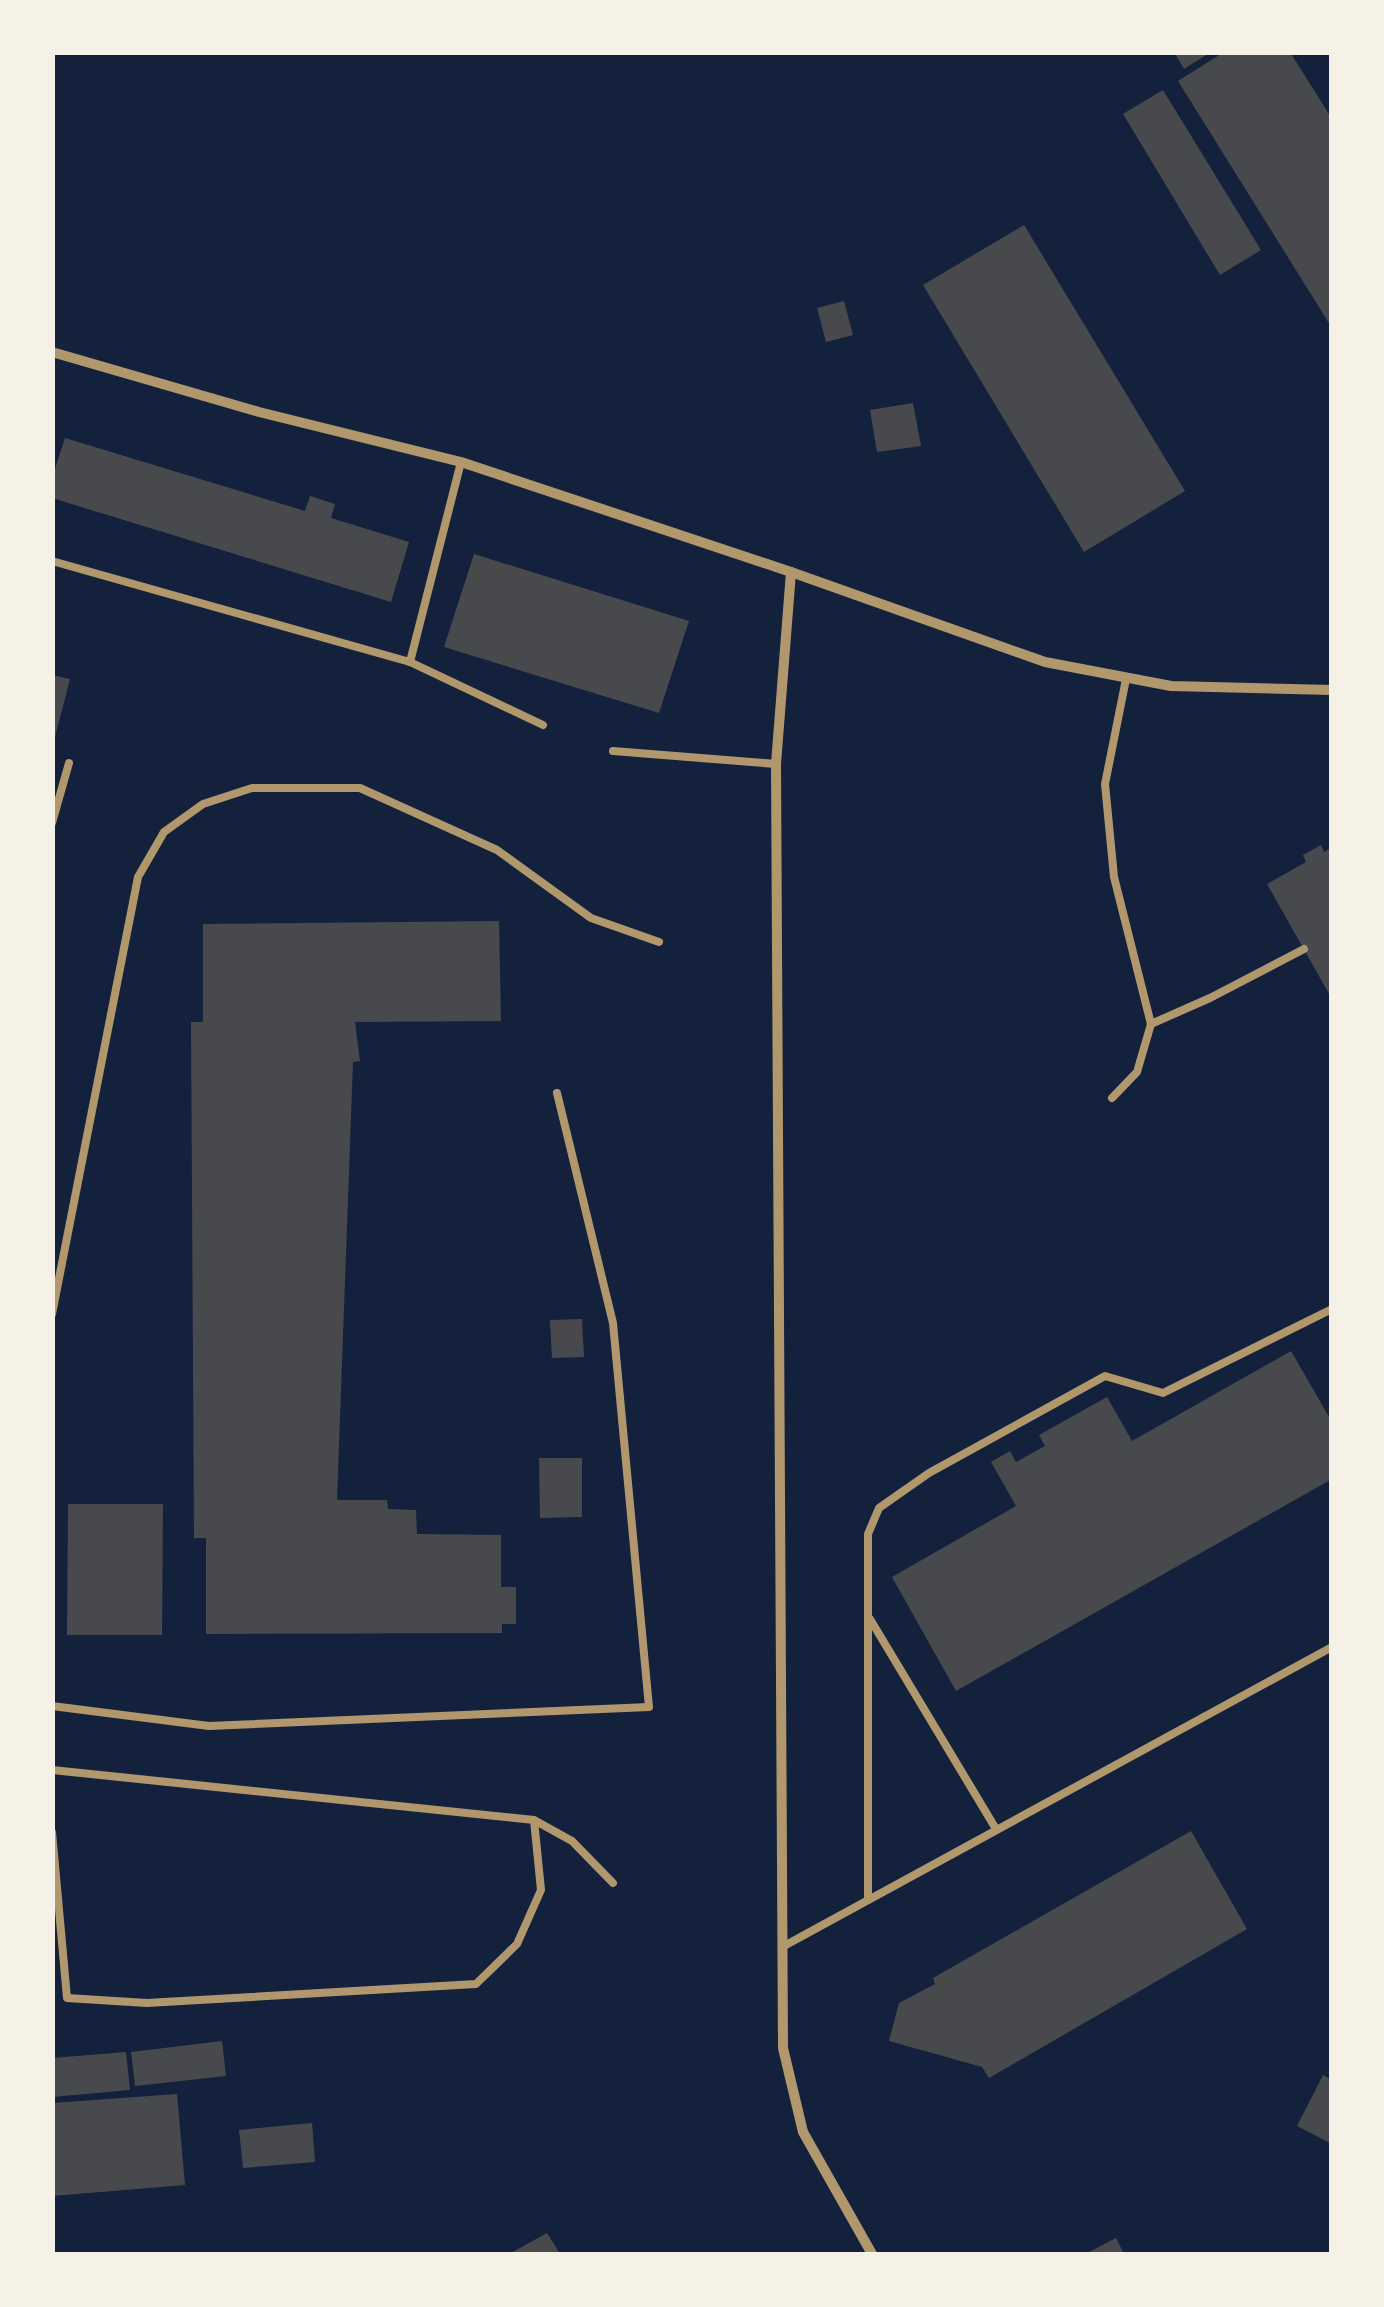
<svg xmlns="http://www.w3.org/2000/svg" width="1384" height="2307" font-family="'Titillium Web',sans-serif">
	<rect width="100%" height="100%" fill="#14213d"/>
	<g fill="#48494c">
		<path d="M 1174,52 L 1211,52 L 1184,69 Z"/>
		<path d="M 1224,52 L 1290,52 L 1332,119 L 1332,328 L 1178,81 Z"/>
		<path d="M 1163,90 L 1261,250 L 1220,275 L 1123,114 Z"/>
		<path d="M 1024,225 L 1185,491 L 1084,552 L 923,285 Z"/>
		<path d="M 844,301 L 853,335 L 826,342 L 817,308 Z"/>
		<path d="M 913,403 L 921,446 L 877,452 L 870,410 Z"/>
		<path d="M 65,438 L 305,511 L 310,496 L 335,504 L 331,518 L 409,542 L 391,602 L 52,498 L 52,478 Z"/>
		<path d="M 474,554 L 689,621 L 659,713 L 444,647 Z"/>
		<path d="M 52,675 L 70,679 L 54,741 L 52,741 Z"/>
		<path d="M 1321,845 L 1324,852 L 1332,847 L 1332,999 L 1267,884 L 1306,862 L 1303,855 Z"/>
		<path d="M 499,921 L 501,1021 L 355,1022 L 360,1061 L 353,1062 L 337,1500 L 387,1500 L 388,1509 L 416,1510 L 417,1534 L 501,1535 L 501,1587 L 516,1587 L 516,1624 L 502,1624 L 502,1633 L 206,1634 L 206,1538 L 194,1538 L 191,1022 L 203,1022 L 203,924 Z"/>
		<path d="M 582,1319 L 584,1357 L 552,1358 L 550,1320 Z"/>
		<path d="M 1291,1351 L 1332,1422 L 1332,1479 L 956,1691 L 892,1577 L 1016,1506 L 991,1462 L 1010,1451 L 1016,1462 L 1045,1446 L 1039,1435 L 1107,1397 L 1132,1441 Z"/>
		<path d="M 539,1458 L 582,1458 L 582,1517 L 540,1518 Z"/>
		<path d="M 68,1504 L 163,1504 L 162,1635 L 67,1635 Z"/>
		<path d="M 1191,1831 L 1247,1929 L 989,2078 L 982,2067 L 889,2041 L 899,2003 L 935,1984 L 933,1978 Z"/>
		<path d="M 222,2041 L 226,2076 L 135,2086 L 131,2052 Z"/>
		<path d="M 126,2052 L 130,2090 L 52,2097 L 52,2058 Z"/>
		<path d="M 1323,2075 L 1332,2080 L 1332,2144 L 1297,2126 Z"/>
		<path d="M 177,2094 L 185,2185 L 52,2196 L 52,2103 Z"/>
		<path d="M 312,2123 L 315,2162 L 243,2168 L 239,2130 Z"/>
		<path d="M 547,2233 L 560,2254 L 509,2254 Z"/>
		<path d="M 1116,2238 L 1124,2254 L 1085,2254 Z"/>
	</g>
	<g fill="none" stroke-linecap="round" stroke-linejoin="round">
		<g stroke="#b1986c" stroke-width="8">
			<path d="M 52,561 L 410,662 L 543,725"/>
			<path d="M 410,662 L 461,462"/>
			<path d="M 613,751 L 776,764"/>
			<path d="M 52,823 L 69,763"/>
			<path d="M 1151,1024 L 1210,998 L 1304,949"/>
			<path d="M 1112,1098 L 1137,1072 L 1151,1024 L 1114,877 L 1105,784 L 1126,679"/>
			<path d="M 52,1314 L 138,877 L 164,832 L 203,804 L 252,788 L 360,788 L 497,850 L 591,918 L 659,942"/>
			<path d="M 870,1619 L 996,1829"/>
			<path d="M 52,1706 L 209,1726 L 649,1707 L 613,1323 L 557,1093"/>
			<path d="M 52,1770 L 534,1820 L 572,1841 L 613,1883"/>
			<path d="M 52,1832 L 67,1998 L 147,2003 L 476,1984 L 517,1944 L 541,1890 L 534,1820"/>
			<path d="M 868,1900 L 868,1534 L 879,1508 L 929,1473 L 1105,1376 L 1163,1393 L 1332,1309"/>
			<path d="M 784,1946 L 1332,1647"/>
		</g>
		<g stroke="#b1986c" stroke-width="10">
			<path d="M 52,352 L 259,412 L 461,462 L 791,572 L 1045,662 L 1171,686 L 1332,690"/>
			<path d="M 791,572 L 776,764 L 783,2048 L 803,2132 L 872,2254"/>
		</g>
	</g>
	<rect width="1384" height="2307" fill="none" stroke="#f6f1e7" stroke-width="110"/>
</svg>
